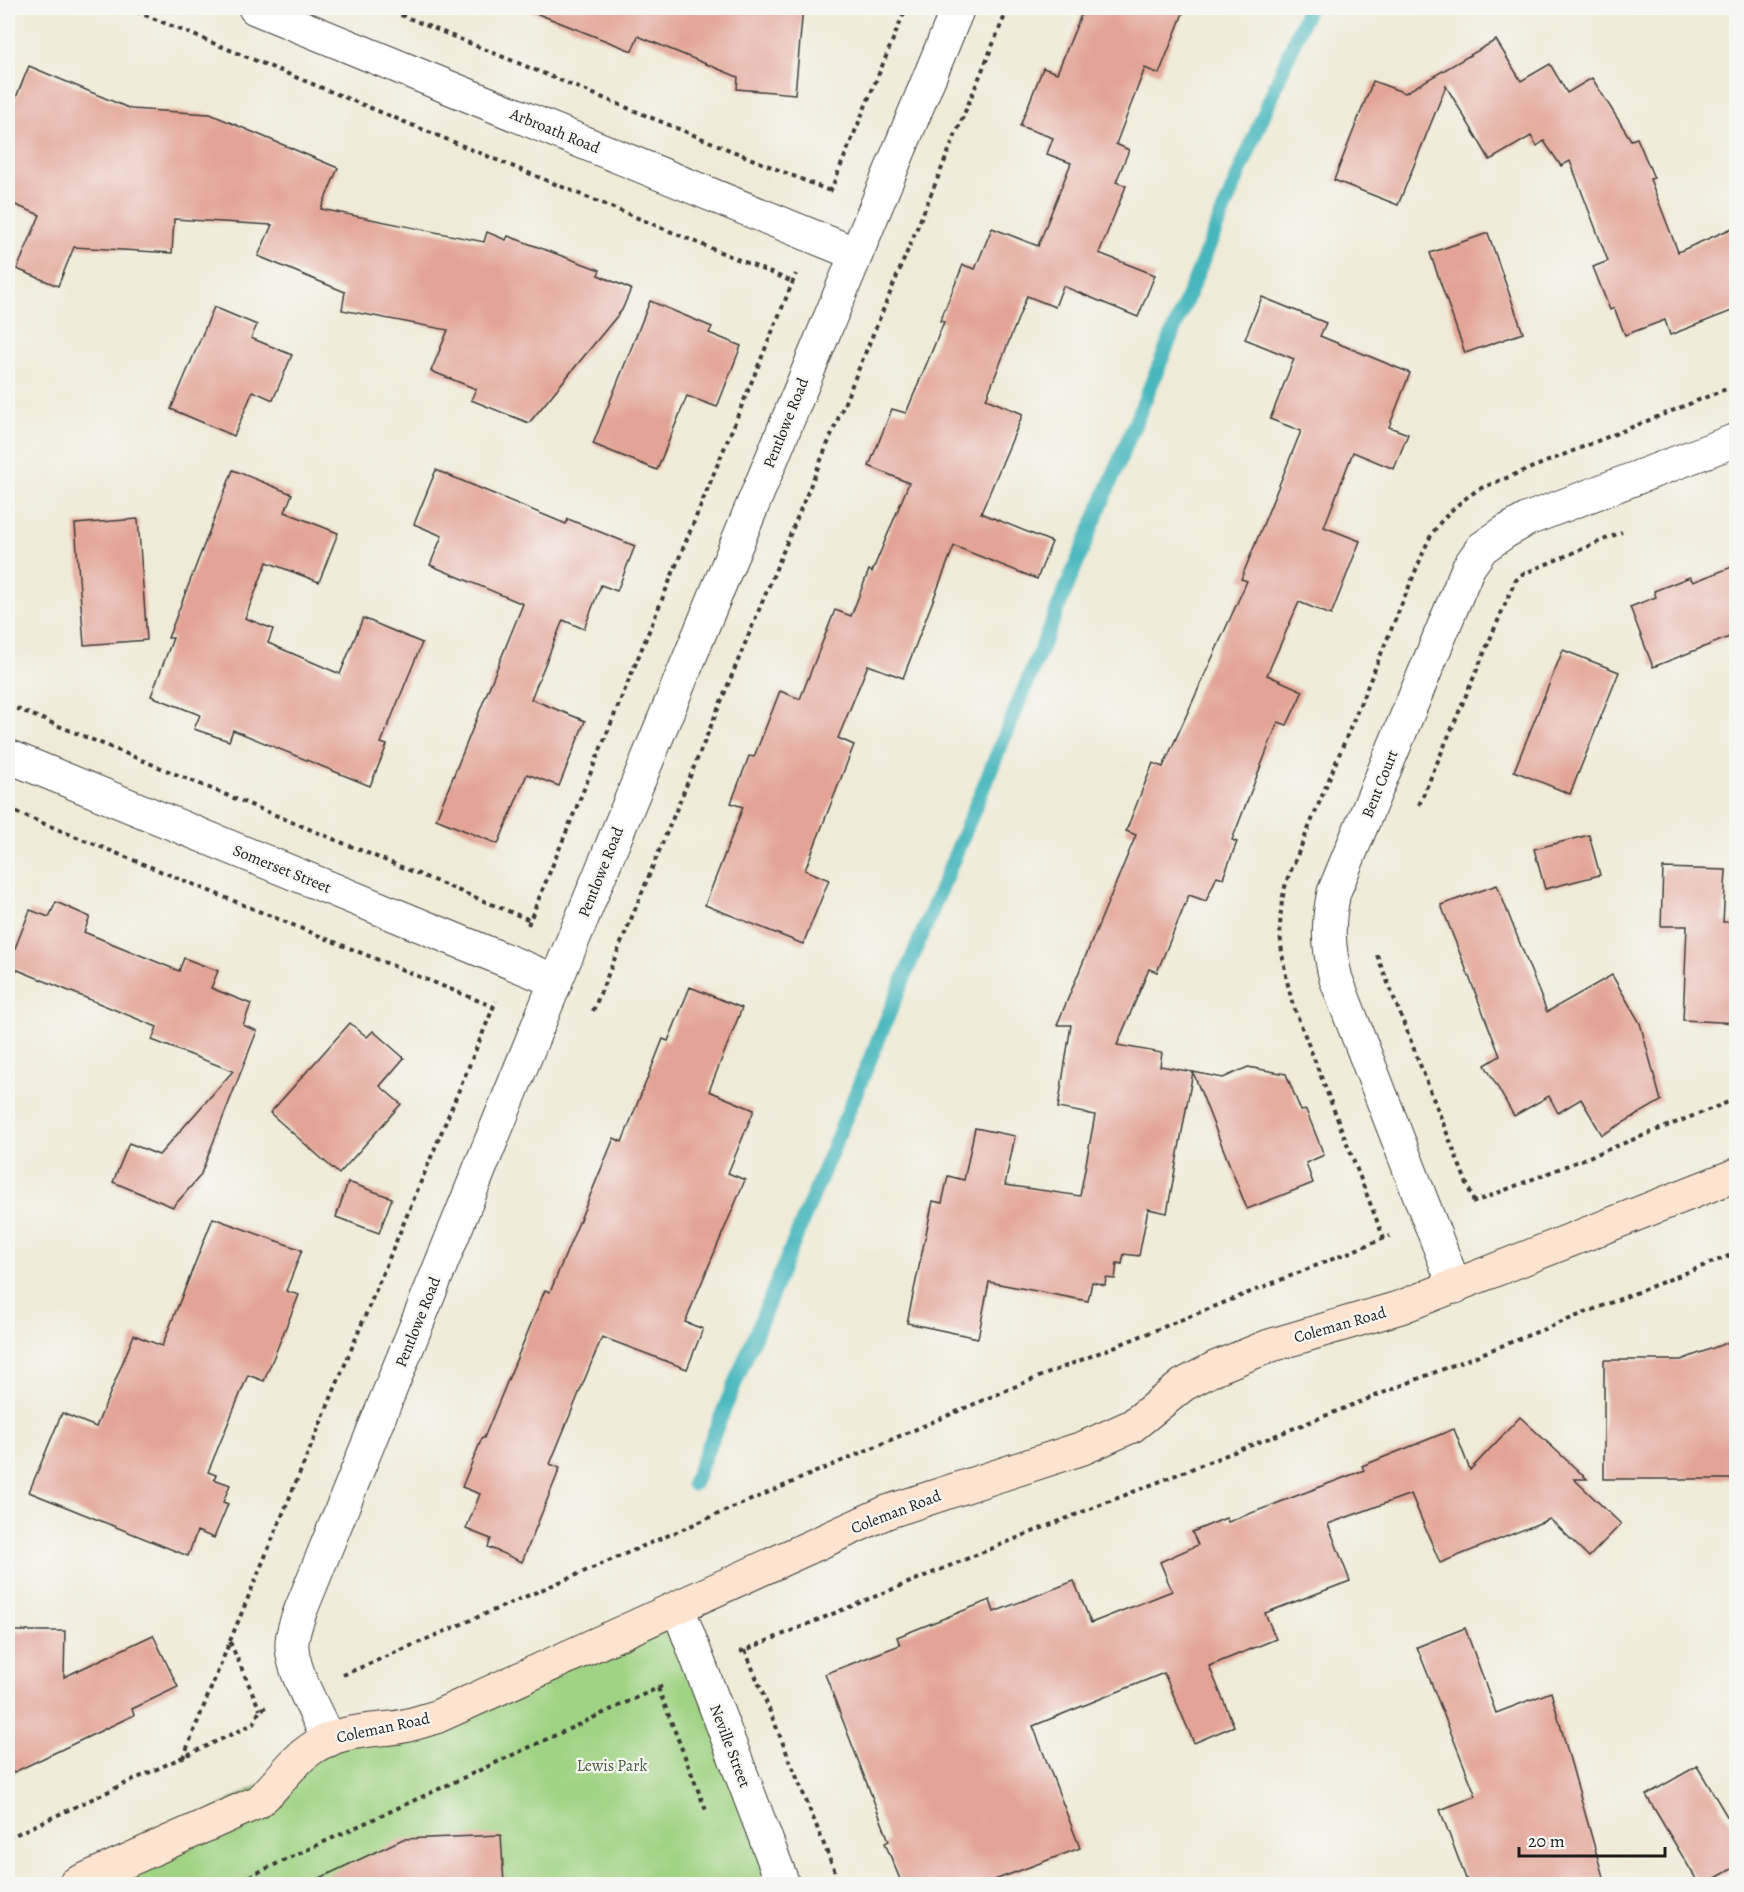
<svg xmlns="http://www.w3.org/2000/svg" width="1744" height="1892" font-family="Alegreya,serif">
	<rect width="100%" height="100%" fill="#f6f6f2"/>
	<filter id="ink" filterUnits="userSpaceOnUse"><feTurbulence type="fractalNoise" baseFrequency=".0167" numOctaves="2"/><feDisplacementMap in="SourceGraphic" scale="12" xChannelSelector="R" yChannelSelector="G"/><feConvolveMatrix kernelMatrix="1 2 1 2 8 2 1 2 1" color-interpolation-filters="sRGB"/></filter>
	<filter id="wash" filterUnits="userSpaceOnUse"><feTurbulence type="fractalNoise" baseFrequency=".008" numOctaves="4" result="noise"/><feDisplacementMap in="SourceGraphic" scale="24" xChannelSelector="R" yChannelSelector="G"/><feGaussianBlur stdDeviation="1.35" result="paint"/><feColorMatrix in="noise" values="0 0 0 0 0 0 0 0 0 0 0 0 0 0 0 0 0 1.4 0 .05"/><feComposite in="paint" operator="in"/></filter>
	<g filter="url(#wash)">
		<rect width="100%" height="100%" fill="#efebd7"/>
		<path fill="#a0d383" stroke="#5e7850" stroke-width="1.5" d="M 678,1608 L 783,1884 L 75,1884 L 290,1769 Z"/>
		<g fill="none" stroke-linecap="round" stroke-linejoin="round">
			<path stroke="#47b7bd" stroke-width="15" d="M 693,1484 L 1308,8"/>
		</g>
		<g id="blocks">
			<g fill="#e3a497">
				<path d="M 529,8 L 803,8 L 795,94 L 737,89 L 738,77 L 638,36 L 632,51 L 528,10 Z"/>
				<path d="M 1084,8 L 1185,8 L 1159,74 L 1145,68 L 1116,144 L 1129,150 L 1116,182 L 1126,186 L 1099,253 L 1155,275 L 1138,317 L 1063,286 L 1055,307 L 1027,296 L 986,399 L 1023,414 L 981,513 L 1052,542 L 1037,579 L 954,546 L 903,678 L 868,665 L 838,738 L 854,745 L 805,870 L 829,880 L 803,944 L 705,905 L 743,807 L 731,803 L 749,756 L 754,757 L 780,691 L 800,699 L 835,610 L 851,616 L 869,570 L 872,572 L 909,483 L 869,466 L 892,409 L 906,413 L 944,322 L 940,321 L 963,265 L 975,269 L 992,228 L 1038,246 L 1071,163 L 1047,154 L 1053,138 L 1020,126 L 1043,68 L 1057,73 Z"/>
				<path d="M 1496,40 L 1521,81 L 1550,64 L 1567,93 L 1592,78 L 1631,140 L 1637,138 L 1654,178 L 1650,179 L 1678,252 L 1737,226 L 1737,309 L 1670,335 L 1665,320 L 1625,335 L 1614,308 L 1610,310 L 1593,267 L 1608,261 L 1570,161 L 1561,166 L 1544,141 L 1537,146 L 1531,136 L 1490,160 L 1446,86 L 1398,205 L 1334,180 L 1373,81 L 1405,93 Z"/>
				<path d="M 29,66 L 131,109 L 210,114 L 338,168 L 321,209 L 484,242 L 487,232 L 506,240 L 508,236 L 600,270 L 598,275 L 631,289 L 622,310 L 529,423 L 471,400 L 476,389 L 431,371 L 448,330 L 342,310 L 345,292 L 258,256 L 272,225 L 174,219 L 172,253 L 74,247 L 58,286 L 17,269 L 40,215 L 8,202 L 8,117 Z"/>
				<path d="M 1488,233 L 1523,333 L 1465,353 L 1430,253 Z"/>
				<path d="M 1262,297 L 1326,323 L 1320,336 L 1410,373 L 1389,427 L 1408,434 L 1394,469 L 1353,452 L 1324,527 L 1360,541 L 1331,615 L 1299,602 L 1267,675 L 1303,691 L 1287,725 L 1278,722 L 1232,840 L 1237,842 L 1223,878 L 1217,876 L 1206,901 L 1189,895 L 1157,972 L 1149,969 L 1117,1045 L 1162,1053 L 1160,1066 L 1193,1072 L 1167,1213 L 1148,1209 L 1139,1256 L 1124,1254 L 1122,1264 L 1117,1263 L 1115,1279 L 1106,1278 L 1105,1285 L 1092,1282 L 1088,1301 L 989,1282 L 978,1338 L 907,1323 L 933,1201 L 942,1203 L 948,1176 L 964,1180 L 975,1128 L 1015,1136 L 1005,1185 L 1080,1196 L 1095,1115 L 1058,1108 L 1071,1025 L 1057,1025 L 1136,835 L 1126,831 L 1153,763 L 1163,767 L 1247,581 L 1241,579 L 1301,431 L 1270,419 L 1294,359 L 1245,339 Z"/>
				<path d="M 650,301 L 712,327 L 709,333 L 741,346 L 717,407 L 687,396 L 657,470 L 593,444 Z"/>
				<path d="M 214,307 L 257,325 L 251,338 L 292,355 L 273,400 L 253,391 L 234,436 L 171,409 Z"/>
				<path d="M 233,470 L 292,494 L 285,512 L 338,533 L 319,582 L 267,562 L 245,618 L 273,629 L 268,643 L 340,674 L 363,618 L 422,643 L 381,743 L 387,745 L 370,786 L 233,730 L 229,741 L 194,729 L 200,715 L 151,696 L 173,638 L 168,638 Z"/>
				<path d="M 436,470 L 566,524 L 568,519 L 635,546 L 617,591 L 601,585 L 584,629 L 563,620 L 531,699 L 585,721 L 559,786 L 527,774 L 498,844 L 436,819 L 523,604 L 430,565 L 442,536 L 414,524 Z"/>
				<path d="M 138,519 L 147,640 L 84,645 L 75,524 Z"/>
				<path d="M 1737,565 L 1737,634 L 1653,667 L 1630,607 L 1656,597 L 1654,591 L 1690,577 L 1693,582 Z"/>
				<path d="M 1563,650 L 1619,672 L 1570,794 L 1514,771 Z"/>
				<path d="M 1589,835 L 1600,875 L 1545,889 L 1534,849 Z"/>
				<path d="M 1663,868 L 1726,870 L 1723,922 L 1737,922 L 1737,1023 L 1683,1020 L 1687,926 L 1661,926 Z"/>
				<path d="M 1497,885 L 1547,1012 L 1612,975 L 1640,1023 L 1661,1101 L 1602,1135 L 1581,1099 L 1558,1113 L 1549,1096 L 1514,1116 L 1485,1065 L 1500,1056 L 1441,905 Z"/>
				<path d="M 56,902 L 90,917 L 84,932 L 179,971 L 184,958 L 218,971 L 211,988 L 251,1004 L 243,1025 L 257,1031 L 200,1176 L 173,1207 L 113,1182 L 129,1143 L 159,1155 L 233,1071 L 152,1040 L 157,1027 L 8,966 L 30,910 L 49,917 Z"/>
				<path d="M 690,987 L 742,1008 L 709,1091 L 754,1110 L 728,1173 L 745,1180 L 685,1322 L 703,1329 L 687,1369 L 602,1337 L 550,1464 L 560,1468 L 522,1562 L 488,1547 L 491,1539 L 466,1529 L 480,1494 L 462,1487 L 482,1438 L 484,1438 L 545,1290 L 550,1292 L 614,1138 L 622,1142 L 663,1039 L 668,1041 Z"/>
				<path d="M 350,1023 L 367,1037 L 373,1031 L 404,1058 L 380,1086 L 401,1104 L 339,1174 L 270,1113 Z"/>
				<path d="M 1248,1067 L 1286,1074 L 1301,1111 L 1306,1110 L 1324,1155 L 1306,1163 L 1313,1183 L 1247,1209 L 1193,1072 L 1223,1078 Z"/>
				<path d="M 348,1182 L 392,1198 L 379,1233 L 336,1217 Z"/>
				<path d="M 213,1218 L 302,1250 L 286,1291 L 299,1295 L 264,1381 L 248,1375 L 208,1472 L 216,1475 L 214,1479 L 230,1485 L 223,1502 L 228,1504 L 214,1538 L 197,1531 L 188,1556 L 29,1492 L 62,1413 L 96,1427 L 134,1335 L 162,1346 Z"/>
				<path d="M 1737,1339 L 1737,1479 L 1604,1479 L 1604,1360 L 1681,1360 Z"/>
				<path d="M 1520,1417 L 1587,1479 L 1574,1479 L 1621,1524 L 1589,1557 L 1550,1519 L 1440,1563 L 1411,1494 L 1328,1524 L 1350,1581 L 1265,1613 L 1276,1639 L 1209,1666 L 1234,1726 L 1194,1743 L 1164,1673 L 1033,1726 L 1080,1848 L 984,1884 L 902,1884 L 885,1843 L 889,1841 L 825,1674 L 900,1645 L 897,1637 L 990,1600 L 994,1612 L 1074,1581 L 1091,1623 L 1172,1591 L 1160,1562 L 1198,1545 L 1192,1532 L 1226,1518 L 1228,1522 L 1364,1470 L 1362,1466 L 1454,1429 L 1470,1470 Z"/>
				<path d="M 1465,1628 L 1496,1713 L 1551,1692 L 1605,1884 L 1468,1884 L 1440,1810 L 1476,1796 L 1417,1647 Z"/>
				<path d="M 8,1631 L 65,1631 L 64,1677 L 153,1635 L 178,1687 L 132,1709 L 134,1715 L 8,1775 Z"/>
				<path d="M 1697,1766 L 1737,1833 L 1737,1866 L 1705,1884 L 1699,1884 L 1646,1795 Z"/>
				<path d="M 501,1835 L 504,1884 L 307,1884 L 403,1839 Z"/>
			</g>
		</g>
	</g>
	<g filter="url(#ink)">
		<use href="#blocks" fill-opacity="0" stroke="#3c3b38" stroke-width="1.5"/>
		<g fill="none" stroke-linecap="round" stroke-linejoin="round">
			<defs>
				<g id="street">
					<path d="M 255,8 L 856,254"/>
					<path d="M 8,756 L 556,981"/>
					<path d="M 1455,1287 L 1336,979 C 1328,947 1327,924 1334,892 L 1468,568 L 1482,548 L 1505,532 L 1528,519 L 1736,440"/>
					<path d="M 678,1608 L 783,1884"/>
					<path d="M 329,1740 C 317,1714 294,1675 292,1648 C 291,1635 297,1620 302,1607 L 556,981 L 958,8"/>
				</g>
				<path id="secondary" d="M 75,1884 L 258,1802 C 277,1786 290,1763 311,1749 C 335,1732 363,1731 391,1728 C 406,1727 422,1721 436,1717 L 887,1512 L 1083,1448 L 1132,1426 L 1183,1385 L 1217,1367 L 1269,1346 L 1401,1307 L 1736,1175"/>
			</defs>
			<use href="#street" stroke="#3c3b38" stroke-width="35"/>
			<use href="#secondary" stroke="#3c3b38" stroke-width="35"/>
			<g stroke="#3c3b38" stroke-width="4" stroke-dasharray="4.5 4.5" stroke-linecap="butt">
				<path d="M 128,8 L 793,282"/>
				<path d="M 384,8 L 830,191"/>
				<path d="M 830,192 L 906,8"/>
				<path d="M 8,705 L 530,920"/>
				<path d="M 1419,805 L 1515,581 L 1523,574 L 1622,532"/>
				<path d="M 8,809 L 494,1007"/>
				<path d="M 528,925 L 796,274"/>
				<path d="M 1377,955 L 1474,1202"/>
				<path d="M 593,1011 L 1008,8"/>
				<path d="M 1472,1203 L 1736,1099"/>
				<path d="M 1384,1239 L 1292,1002 C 1282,961 1274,922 1287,880 L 1428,541 C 1441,517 1457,504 1479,489 L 1736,385"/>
				<path d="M 230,1642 L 260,1710"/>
				<path d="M 745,1650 L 840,1884"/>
				<path d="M 740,1652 L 1027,1534 L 1736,1253"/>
				<path d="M 343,1675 L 1014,1387 L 1390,1236"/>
				<path d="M 658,1688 L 707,1813"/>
				<path d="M 183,1758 L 230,1641 L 496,1001"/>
				<path d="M 8,1838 L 241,1730 L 253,1724 L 260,1710 L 267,1707"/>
				<path d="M 233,1884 L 662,1686"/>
			</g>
			<use href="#street" stroke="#fff" stroke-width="33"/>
			<use href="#secondary" stroke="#fde4d1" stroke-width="33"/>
		</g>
	</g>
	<g text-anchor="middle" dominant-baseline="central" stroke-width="4.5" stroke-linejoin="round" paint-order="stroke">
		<g font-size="16" fill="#1c1c1c" stroke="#f6f6f2">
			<text transform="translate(555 131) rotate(22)">Arbroath Road</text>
			<text transform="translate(786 423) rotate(-68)">Pentlowe Road</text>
			<text transform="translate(1380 784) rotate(-68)">Bent Court</text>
			<text transform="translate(282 869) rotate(22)">Somerset Street</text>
			<text transform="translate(601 872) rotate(-68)">Pentlowe Road</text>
			<text transform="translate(418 1322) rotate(-68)">Pentlowe Road</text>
			<text transform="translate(1340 1325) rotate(-16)">Coleman Road</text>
			<text transform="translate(896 1512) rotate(-21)">Coleman Road</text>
			<text transform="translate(383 1728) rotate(-12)">Coleman Road</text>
			<text transform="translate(730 1746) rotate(69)">Neville Street</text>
		</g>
		<g font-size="16" fill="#4a5c40" stroke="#f6f6f2">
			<text x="612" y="1766">Lewis Park</text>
		</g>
	</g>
	<rect width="1744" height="1892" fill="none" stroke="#f6f6f2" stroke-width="30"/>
	<path d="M1519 1847v9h146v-9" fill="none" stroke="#1c1c1c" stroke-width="3"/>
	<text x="1528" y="1847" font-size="18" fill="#1c1c1c" stroke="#f6f6f2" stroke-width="4.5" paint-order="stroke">20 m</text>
</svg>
